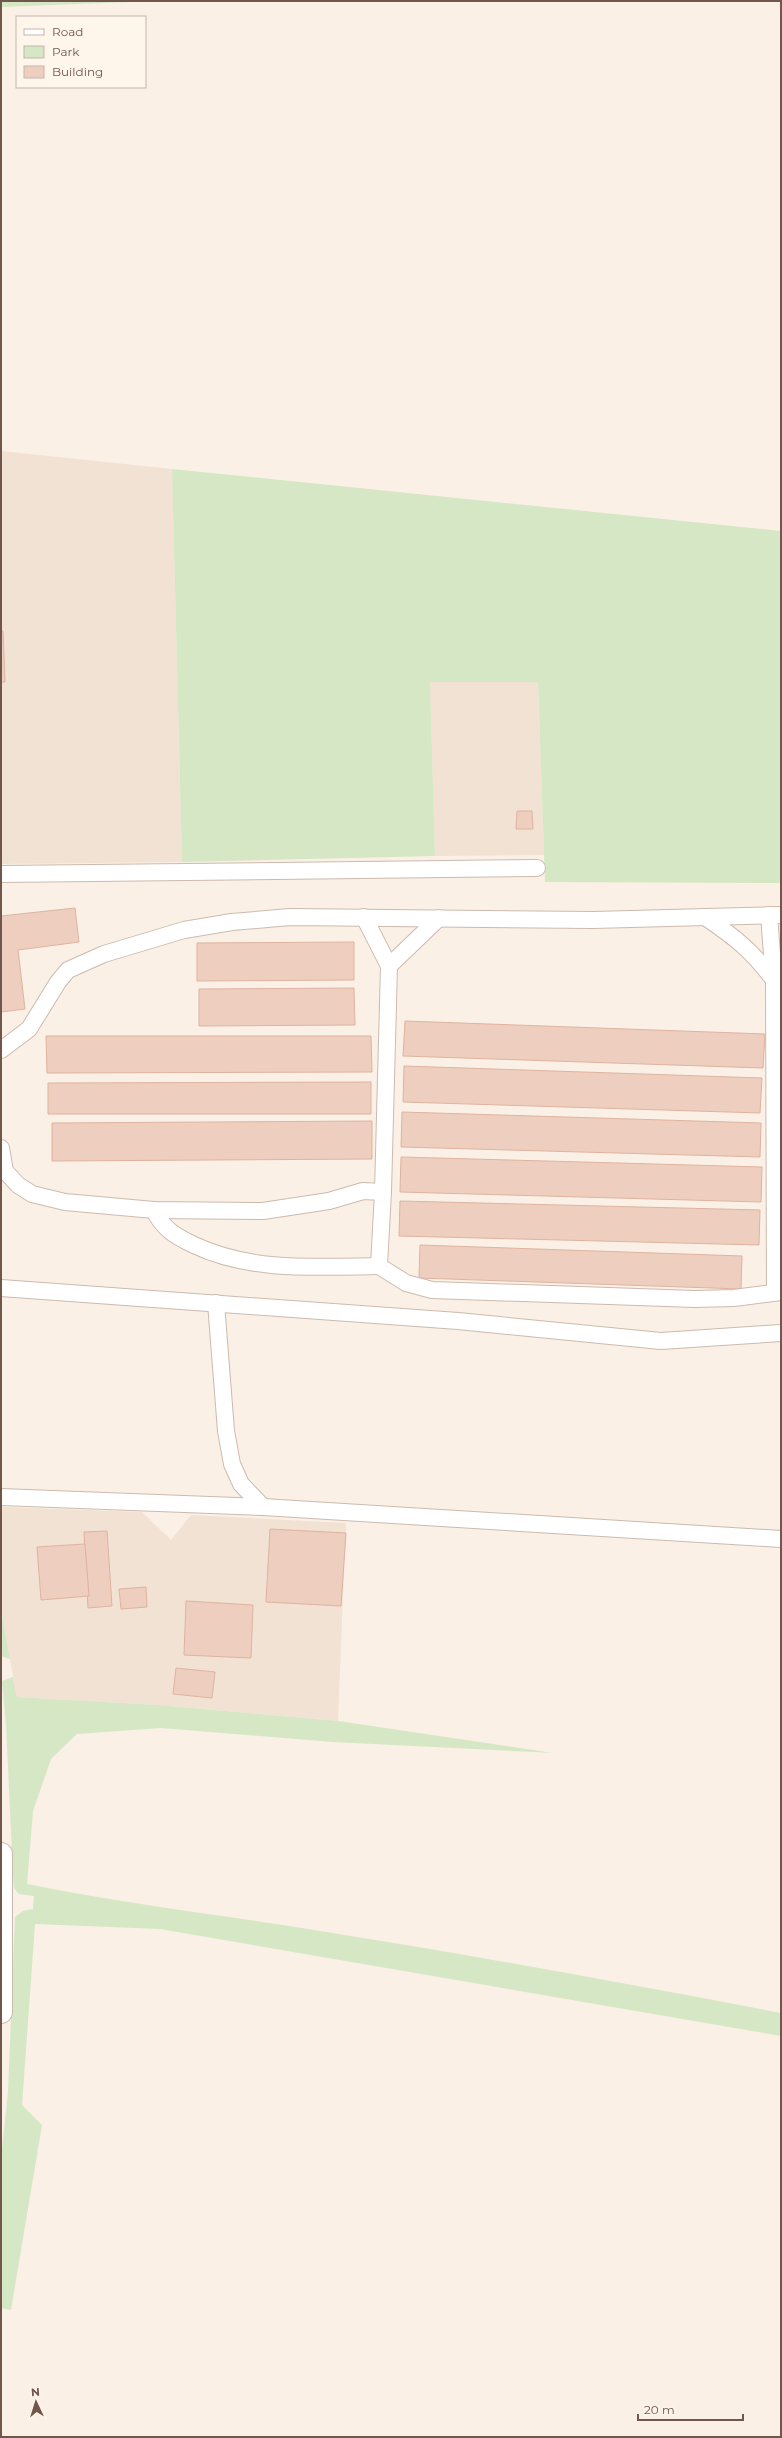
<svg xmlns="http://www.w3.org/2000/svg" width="782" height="2438" font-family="Montserrat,sans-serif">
	<rect width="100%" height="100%" fill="#faf0e5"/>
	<g fill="#f1e2d4">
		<path d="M 1,451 L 172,469 L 182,862 L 1,864 Z"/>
		<path d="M 430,682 L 538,682 L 544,855 L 435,856 Z"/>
		<path d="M 1,1507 L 142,1512 L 171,1540 L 191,1515 L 346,1523 L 338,1721 L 158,1705 L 17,1697 L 1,1611 Z"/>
	</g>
	<g fill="#d5e7c5">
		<path d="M 1,1 L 154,1 L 1,7 Z"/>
		<path d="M 172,469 L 781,531 L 781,883 L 545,882 L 538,682 L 430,682 L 435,856 L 182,862 Z"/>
		<path d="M 1,1611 L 10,1659 L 1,1656 Z"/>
		<path d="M 13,1677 L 17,1697 L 158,1705 L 338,1721 L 553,1753 L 333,1742 L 161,1728 L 77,1734 L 51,1759 L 33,1811 L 27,1884 C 120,1903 214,1914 308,1929 C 466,1954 624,1983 781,2013 L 781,2036 L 160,1929 L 35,1924 L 22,2105 L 42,2125 L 11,2310 L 1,2308 L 1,2158 L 8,2092 L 15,1917 L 23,1911 L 33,1909 L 34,1896 L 19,1894 L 14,1888 L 13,1875 L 6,1725 L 2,1681 Z"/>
	</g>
	<g fill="#eecebf" stroke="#dfb3a0">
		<path d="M 1,631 L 3,631 L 5,682 L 1,682 Z"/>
		<path d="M 517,811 L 532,811 L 533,829 L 516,829 Z"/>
		<path d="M 75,908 L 79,942 L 18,950 L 25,1009 L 1,1012 L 1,916 Z"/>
		<path d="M 354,942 L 354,980 L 197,981 L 197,943 Z"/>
		<path d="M 354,988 L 355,1025 L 199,1026 L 199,989 Z"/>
		<path d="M 405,1021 L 765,1034 L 763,1068 L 403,1056 Z"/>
		<path d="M 46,1036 L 371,1036 L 372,1072 L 47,1073 Z"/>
		<path d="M 404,1066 L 762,1078 L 760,1113 L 403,1102 Z"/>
		<path d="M 371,1082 L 371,1114 L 48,1114 L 48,1083 Z"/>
		<path d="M 402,1112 L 761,1123 L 760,1157 L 401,1147 Z"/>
		<path d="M 372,1121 L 372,1159 L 52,1161 L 52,1123 Z"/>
		<path d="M 401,1157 L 762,1167 L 761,1202 L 400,1192 Z"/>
		<path d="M 400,1201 L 760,1210 L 759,1245 L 399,1236 Z"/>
		<path d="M 420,1245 L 742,1256 L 741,1289 L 419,1278 Z"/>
		<path d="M 270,1529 L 346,1533 L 341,1606 L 266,1602 Z"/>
		<path d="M 107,1531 L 112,1606 L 88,1608 L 84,1532 Z"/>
		<path d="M 85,1544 L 89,1596 L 41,1600 L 37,1547 Z"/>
		<path d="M 146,1587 L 147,1607 L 121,1609 L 119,1589 Z"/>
		<path d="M 186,1601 L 253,1605 L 251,1658 L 184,1655 Z"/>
		<path d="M 176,1668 L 215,1672 L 212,1698 L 173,1694 Z"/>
	</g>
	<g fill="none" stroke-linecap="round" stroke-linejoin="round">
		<defs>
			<g id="lane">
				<path d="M 1,874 L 537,868"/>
				<path d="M 769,915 L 774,980"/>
				<path d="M 364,917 L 389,966 L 383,1192 L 379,1266 L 406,1283 L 432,1290 L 695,1299 L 734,1298 L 781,1292"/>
				<path d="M 705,917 C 736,938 751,950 774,980 L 775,1292"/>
				<path d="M 389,966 L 439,918"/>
				<path d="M 1,1050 L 29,1029 L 58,982 L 68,970 L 104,954 L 184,930 L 232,922 L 290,917 L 593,920 L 781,915"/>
				<path d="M 1,1148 L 5,1171 L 18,1185 L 32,1194 L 65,1202 L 154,1210 L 263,1211 L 329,1201 L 363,1191 L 383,1192"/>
				<path d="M 154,1210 C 163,1229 175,1236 194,1245 C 251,1272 316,1267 379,1266"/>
				<path d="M 1,1288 L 458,1321 L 661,1341 L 781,1333"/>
				<path d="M 216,1303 L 226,1431 L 232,1464 L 241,1484 L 263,1507"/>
				<path d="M 1,1497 L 263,1507 L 781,1539"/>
			</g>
			<path id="street" d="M 1,1854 L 1,2012"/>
		</defs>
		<use href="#lane" stroke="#cdbaaf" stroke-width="18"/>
		<use href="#street" stroke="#cdbaaf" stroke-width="24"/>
		<use href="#lane" stroke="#fff" stroke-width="16"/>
		<use href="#street" stroke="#fff" stroke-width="22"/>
	</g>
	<rect width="782" height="2438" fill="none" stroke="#71564c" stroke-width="4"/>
	<rect x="16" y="16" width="130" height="72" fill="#fef5eb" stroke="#c6b5ab"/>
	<rect x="24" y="29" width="20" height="6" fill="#ffffff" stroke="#c6b5ab"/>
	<text x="52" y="36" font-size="12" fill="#71564c">Road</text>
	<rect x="24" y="46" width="20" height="12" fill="#d5e7c5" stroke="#c6b5ab"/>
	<text x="52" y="56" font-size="12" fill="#71564c">Park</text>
	<rect x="24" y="66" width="20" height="12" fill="#eecebf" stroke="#c6b5ab"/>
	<text x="52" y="76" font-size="12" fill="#71564c">Building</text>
	<g transform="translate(36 2402) rotate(356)" stroke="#fef5eb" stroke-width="3" paint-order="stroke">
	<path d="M0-3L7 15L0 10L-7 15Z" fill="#71564c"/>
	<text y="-6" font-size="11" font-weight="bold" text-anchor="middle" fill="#71564c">N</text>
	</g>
	<path d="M638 2414v6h105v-6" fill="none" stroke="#71564c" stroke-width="2"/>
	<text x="644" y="2414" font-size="12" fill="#71564c" stroke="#fef5eb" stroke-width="3" paint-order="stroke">20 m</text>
</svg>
